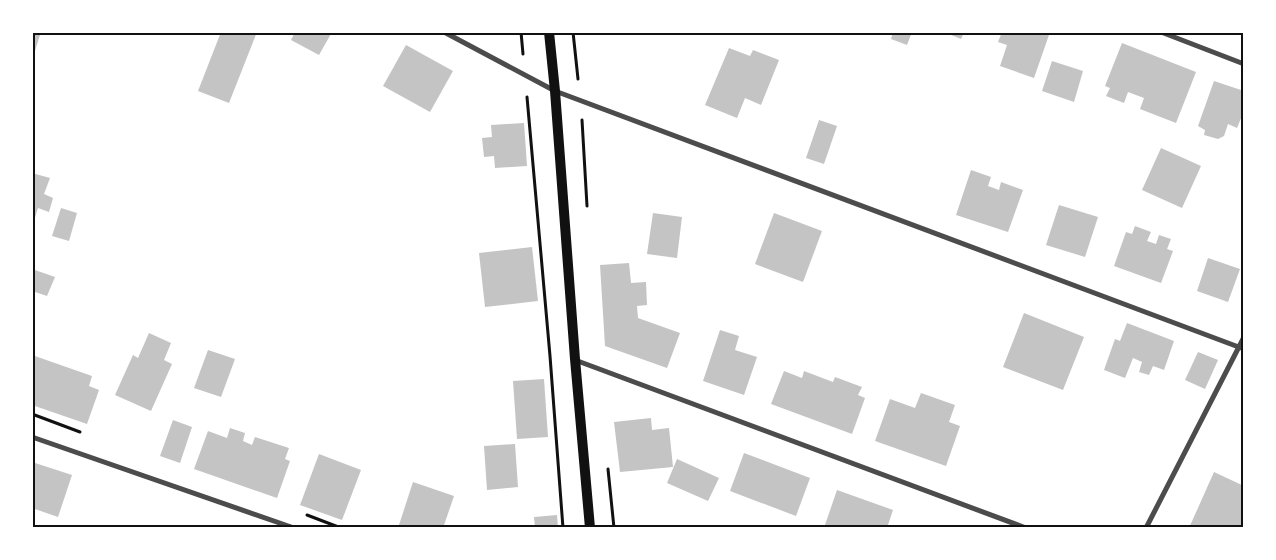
<svg xmlns="http://www.w3.org/2000/svg" width="1276" height="560" font-family="'Source Serif 4',serif">
	<rect width="100%" height="100%" fill="#fff"/>
	<g fill="#c4c4c4">
		<path d="M 32,32 L 41,32 L 33,57 L 32,57 Z"/>
		<path d="M 221,32 L 257,32 L 229,103 L 198,91 Z"/>
		<path d="M 295,32 L 332,32 L 319,55 L 291,40 Z"/>
		<path d="M 893,32 L 912,32 L 907,45 L 891,39 Z"/>
		<path d="M 944,32 L 964,32 L 961,39 Z"/>
		<path d="M 1002,32 L 1050,32 L 1034,78 L 1000,66 L 1007,45 L 998,42 Z"/>
		<path d="M 1122,43 L 1196,72 L 1176,123 L 1140,109 L 1144,98 L 1128,92 L 1124,103 L 1106,96 L 1110,88 L 1105,86 Z"/>
		<path d="M 406,45 L 453,71 L 430,112 L 383,86 Z"/>
		<path d="M 729,48 L 750,56 L 753,50 L 779,60 L 761,105 L 745,98 L 737,118 L 705,105 Z"/>
		<path d="M 1052,61 L 1083,71 L 1074,102 L 1042,91 Z"/>
		<path d="M 1214,81 L 1244,91 L 1244,111 L 1237,128 L 1228,124 L 1224,136 L 1218,139 L 1204,135 L 1205,130 L 1198,126 Z"/>
		<path d="M 819,120 L 837,126 L 824,164 L 806,158 Z"/>
		<path d="M 524,123 L 527,166 L 495,168 L 494,156 L 484,157 L 482,138 L 492,137 L 491,125 Z"/>
		<path d="M 1161,148 L 1201,166 L 1182,208 L 1142,190 Z"/>
		<path d="M 971,170 L 991,177 L 988,186 L 999,190 L 1001,182 L 1023,190 L 1008,232 L 956,215 Z"/>
		<path d="M 32,173 L 50,178 L 44,194 L 53,198 L 49,212 L 38,208 L 33,224 Z"/>
		<path d="M 1059,205 L 1098,217 L 1085,257 L 1046,245 Z"/>
		<path d="M 61,208 L 77,213 L 69,241 L 52,236 Z"/>
		<path d="M 653,213 L 682,217 L 677,258 L 647,254 Z"/>
		<path d="M 774,213 L 822,231 L 803,282 L 755,264 Z"/>
		<path d="M 1135,226 L 1151,232 L 1147,241 L 1156,244 L 1159,235 L 1171,239 L 1167,249 L 1173,251 L 1161,283 L 1114,266 L 1126,232 L 1132,234 Z"/>
		<path d="M 532,247 L 538,301 L 485,307 L 479,253 Z"/>
		<path d="M 1208,258 L 1240,269 L 1228,302 L 1197,291 Z"/>
		<path d="M 629,263 L 631,283 L 646,282 L 647,305 L 637,306 L 638,318 L 680,333 L 667,368 L 605,346 L 600,265 Z"/>
		<path d="M 32,269 L 55,277 L 47,296 L 32,291 Z"/>
		<path d="M 1024,313 L 1084,337 L 1063,390 L 1003,367 Z"/>
		<path d="M 1127,323 L 1174,341 L 1164,370 L 1153,366 L 1149,375 L 1139,372 L 1142,362 L 1133,358 L 1125,378 L 1104,370 L 1115,339 L 1120,341 Z"/>
		<path d="M 720,330 L 739,336 L 735,350 L 757,357 L 744,395 L 703,381 Z"/>
		<path d="M 149,333 L 171,343 L 164,360 L 172,364 L 151,411 L 115,395 L 133,355 L 138,358 Z"/>
		<path d="M 208,350 L 235,359 L 221,397 L 194,388 Z"/>
		<path d="M 1198,352 L 1218,360 L 1205,389 L 1185,380 Z"/>
		<path d="M 32,355 L 92,376 L 89,386 L 99,390 L 87,424 L 32,405 Z"/>
		<path d="M 784,371 L 802,378 L 804,371 L 833,382 L 835,377 L 862,387 L 858,395 L 865,398 L 852,434 L 771,404 Z"/>
		<path d="M 544,379 L 548,437 L 517,439 L 513,381 Z"/>
		<path d="M 921,393 L 955,405 L 949,422 L 960,426 L 946,466 L 875,441 L 890,399 L 915,408 Z"/>
		<path d="M 651,418 L 652,430 L 669,428 L 673,467 L 620,472 L 614,422 Z"/>
		<path d="M 173,420 L 192,427 L 180,463 L 160,456 Z"/>
		<path d="M 230,428 L 245,433 L 243,441 L 252,445 L 255,437 L 289,448 L 285,459 L 290,461 L 277,498 L 194,469 L 208,431 L 227,438 Z"/>
		<path d="M 515,444 L 518,487 L 487,490 L 484,446 Z"/>
		<path d="M 744,453 L 810,478 L 796,516 L 730,491 Z"/>
		<path d="M 319,454 L 361,470 L 342,520 L 300,505 Z"/>
		<path d="M 677,459 L 719,478 L 708,501 L 667,483 Z"/>
		<path d="M 32,462 L 72,475 L 58,517 L 32,508 Z"/>
		<path d="M 1214,472 L 1244,486 L 1243,528 L 1189,528 Z"/>
		<path d="M 413,482 L 454,496 L 443,528 L 398,528 Z"/>
		<path d="M 837,490 L 893,510 L 887,528 L 831,528 L 825,525 Z"/>
		<path d="M 557,515 L 558,528 L 535,528 L 534,517 Z"/>
	</g>
	<g fill="none" stroke-linecap="round" stroke-linejoin="round">
		<g stroke="#111" stroke-width="3">
			<path d="M 521,32 L 523,54"/>
			<path d="M 573,32 L 578,79"/>
			<path d="M 527,97 L 550,356 L 563,528"/>
			<path d="M 582,120 L 587,206"/>
			<path d="M 32,414 L 80,432"/>
			<path d="M 608,469 L 614,528"/>
			<path d="M 307,515 L 341,528"/>
		</g>
		<g stroke="#4c4c4c" stroke-width="5">
			<path d="M 444,32 L 555,91 L 1244,349"/>
			<path d="M 1161,32 L 1244,64"/>
			<path d="M 575,360 L 1026,528"/>
			<path d="M 32,437 L 294,528"/>
			<path d="M 1146,528 L 1244,337"/>
		</g>
		<path stroke="#111" stroke-width="10" d="M 549,32 L 555,91 L 575,359 L 590,528"/>
	</g>
	<rect width="1276" height="560" fill="none" stroke="#ffffff" stroke-width="68"/>
	<rect x="34" y="34" width="1208" height="492" fill="none" stroke="#111" stroke-width="2"/>
</svg>
